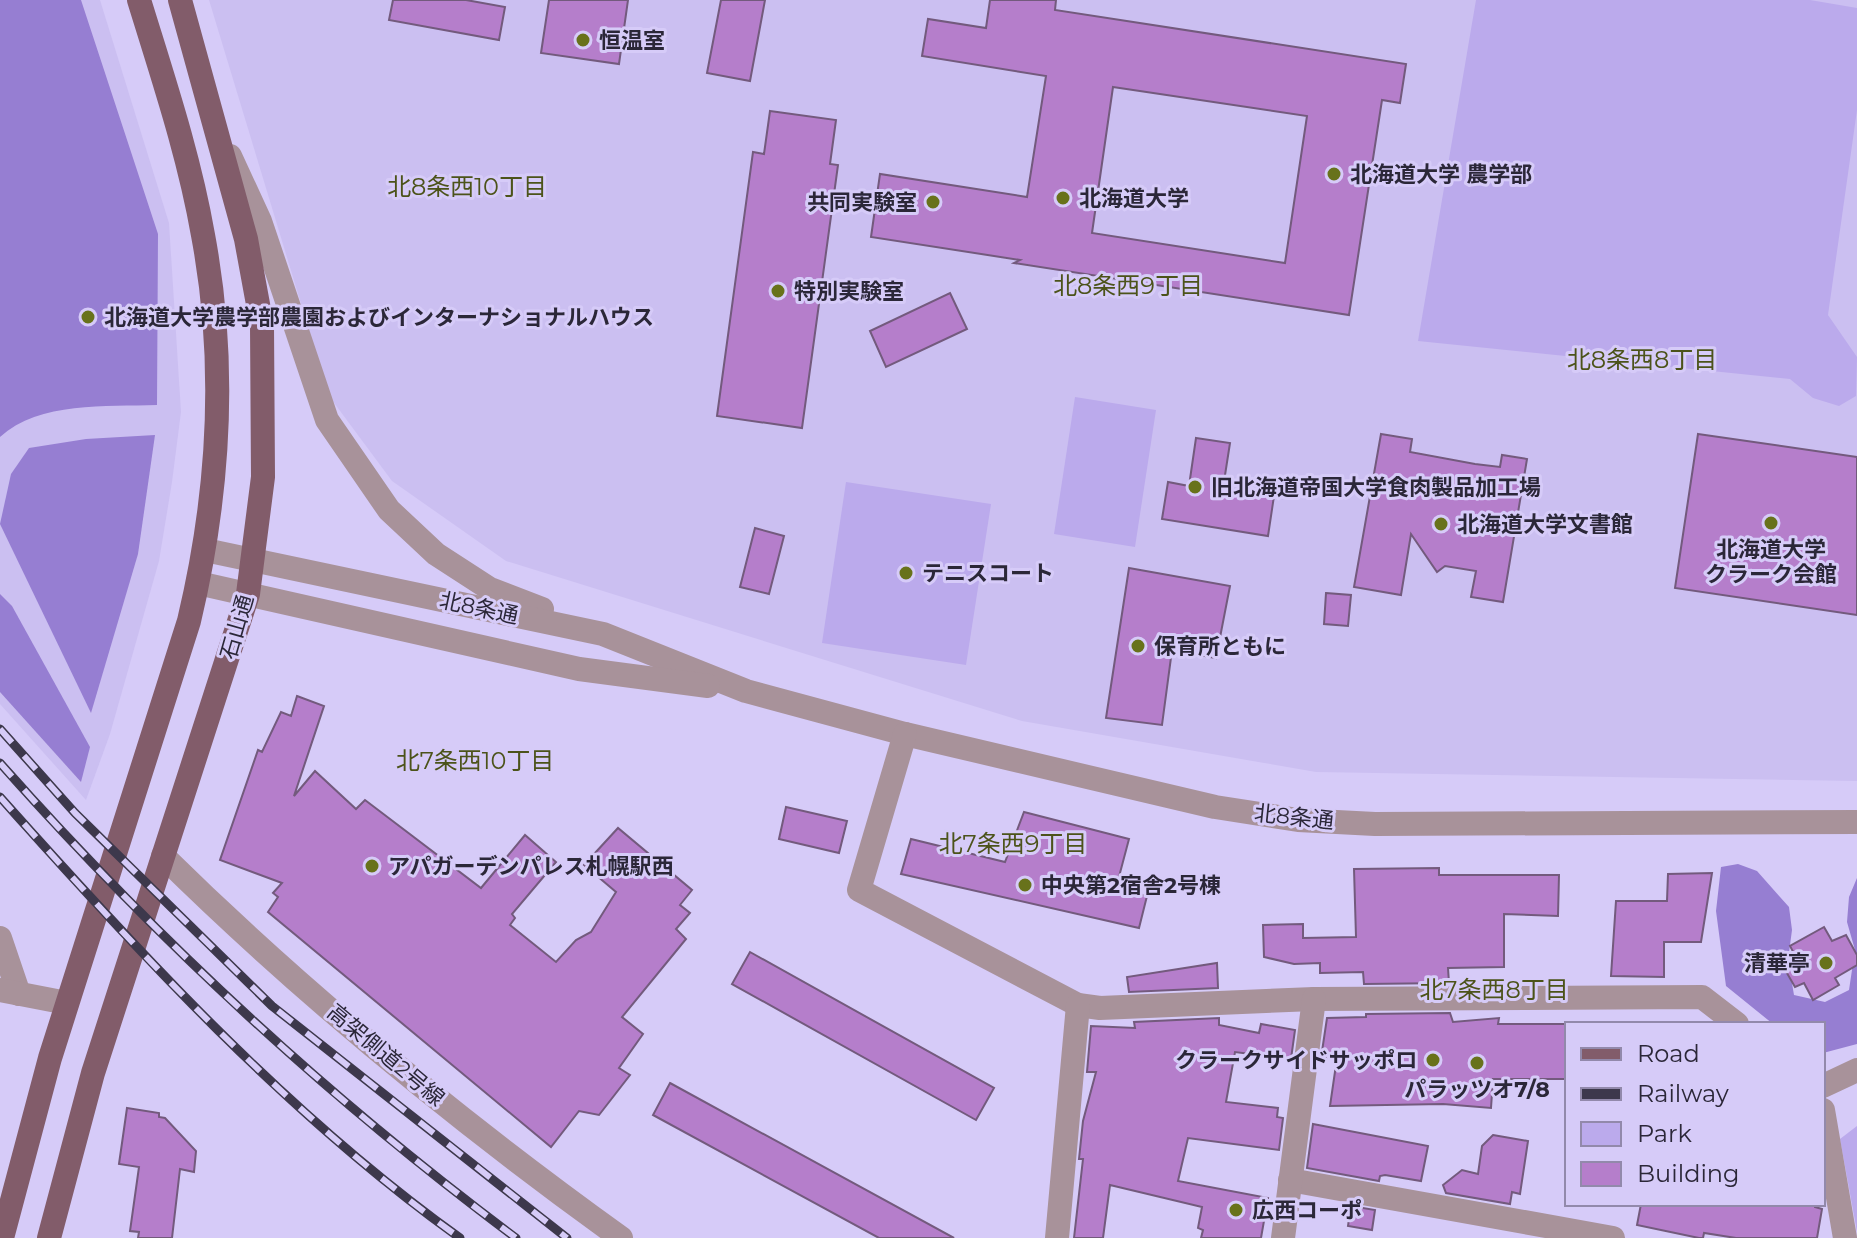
<svg xmlns="http://www.w3.org/2000/svg" width="1857" height="1238" font-family="Montserrat,'Noto Sans JP',sans-serif">
	<rect width="100%" height="100%" fill="#d6cbf8"/>
	<g fill="#cbbff1">
		<path d="M 0,0 L 100,0 L 169,223 L 181,412 L 172,482 L 159,561 L 110,734 L 86,800 L 0,704 Z"/>
		<path d="M 209,0 L 1857,0 L 1857,781 L 1316,772 L 1022,721 L 506,561 L 392,481 L 329,396 Z"/>
	</g>
	<g fill="#bbaaec">
		<path d="M 1476,0 L 1810,0 L 1857,8 L 1857,110 L 1828,315 L 1857,357 L 1856,396 L 1839,406 L 1813,398 L 1790,379 L 1418,341 Z"/>
		<path d="M 1075,397 L 1156,410 L 1135,547 L 1054,534 Z"/>
		<path d="M 846,482 L 991,504 L 966,665 L 822,643 Z"/>
		<path d="M 1857,1126 L 1857,1232 L 1840,1139 Z"/>
	</g>
	<g fill="#967ed2">
		<path d="M 0,0 L 81,0 L 158,234 L 157,405 C 106,407 40,401 0,437 Z"/>
		<path d="M 155,435 L 138,554 L 91,713 L 0,524 L 11,474 L 29,448 L 86,439 Z"/>
		<path d="M 0,594 L 12,606 L 90,747 L 81,782 L 0,692 Z"/>
		<path d="M 1738,864 L 1757,871 L 1789,907 L 1792,930 L 1788,960 L 1794,995 L 1825,1002 L 1849,990 L 1855,950 L 1847,922 L 1849,897 L 1857,878 L 1857,1044 L 1823,1053 L 1823,1024 L 1773,1024 L 1726,986 L 1716,911 L 1721,867 Z"/>
	</g>
	<g fill="#b57ecb" stroke="#735a7d" stroke-width="2" fill-rule="evenodd">
		<path d="M 393,0 L 466,0 L 505,7 L 499,40 L 389,20 Z"/>
		<path d="M 549,0 L 628,0 L 619,64 L 541,53 Z"/>
		<path d="M 721,0 L 765,0 L 750,81 L 707,73 Z"/>
		<path d="M 990,0 L 1056,0 L 1055,10 L 1406,64 L 1400,103 L 1382,100 L 1349,315 L 1014,263 L 1020,260 L 871,237 L 880,174 L 1027,197 L 1046,76 L 922,56 L 928,19 L 986,28 ZM 1113,87 L 1307,116 L 1285,263 L 1092,233 Z"/>
		<path d="M 770,111 L 836,120 L 830,164 L 838,165 L 802,428 L 717,416 L 753,152 L 764,154 Z"/>
		<path d="M 950,293 L 967,329 L 886,367 L 870,331 Z"/>
		<path d="M 1381,434 L 1412,439 L 1410,452 L 1475,464 L 1500,467 L 1502,455 L 1527,459 L 1503,602 L 1471,597 L 1476,571 L 1445,566 L 1437,572 L 1411,534 L 1401,595 L 1354,587 Z"/>
		<path d="M 1698,434 L 1857,457 L 1857,615 L 1675,588 Z"/>
		<path d="M 1196,438 L 1230,443 L 1223,488 L 1274,496 L 1268,536 L 1162,519 L 1168,482 L 1189,486 Z"/>
		<path d="M 755,528 L 784,536 L 769,594 L 740,587 Z"/>
		<path d="M 1129,568 L 1230,586 L 1216,658 L 1172,650 L 1162,725 L 1106,718 Z"/>
		<path d="M 1326,593 L 1351,595 L 1348,626 L 1324,624 Z"/>
		<path d="M 297,696 L 324,706 L 294,796 L 315,771 L 356,809 L 365,800 L 481,888 L 525,835 L 556,862 L 512,914 L 515,918 L 510,925 L 556,962 L 576,940 L 591,932 L 616,892 L 584,865 L 618,828 L 692,890 L 680,905 L 690,913 L 676,929 L 686,939 L 622,1017 L 643,1034 L 619,1068 L 630,1075 L 599,1115 L 579,1111 L 551,1147 L 268,912 L 278,897 L 273,893 L 282,883 L 220,860 L 258,750 L 262,752 L 281,712 L 291,716 Z"/>
		<path d="M 786,807 L 847,821 L 839,853 L 779,839 Z"/>
		<path d="M 1024,812 L 1129,839 L 1116,888 L 1147,896 L 1139,928 L 901,874 L 911,839 L 1005,862 Z"/>
		<path d="M 1439,868 L 1439,875 L 1559,875 L 1558,916 L 1504,914 L 1504,967 L 1448,968 L 1449,983 L 1364,984 L 1363,972 L 1320,973 L 1320,963 L 1294,964 L 1264,957 L 1263,925 L 1303,924 L 1303,938 L 1356,937 L 1354,869 Z"/>
		<path d="M 1712,873 L 1701,942 L 1664,942 L 1664,977 L 1611,976 L 1616,901 L 1667,901 L 1668,874 Z"/>
		<path d="M 1824,927 L 1832,941 L 1846,935 L 1857,955 L 1857,965 L 1835,978 L 1839,985 L 1813,1000 L 1804,983 L 1795,987 L 1784,968 L 1798,961 L 1790,946 Z"/>
		<path d="M 750,952 L 994,1088 L 976,1120 L 732,984 Z"/>
		<path d="M 1217,963 L 1218,988 L 1129,992 L 1127,977 Z"/>
		<path d="M 1450,1013 L 1453,1022 L 1499,1018 L 1498,1024 L 1567,1024 L 1567,1079 L 1493,1079 L 1491,1108 L 1443,1104 L 1330,1106 L 1337,1058 L 1321,1058 L 1327,1018 L 1366,1017 L 1366,1014 Z"/>
		<path d="M 1219,1018 L 1219,1025 L 1259,1033 L 1261,1024 L 1295,1030 L 1291,1059 L 1235,1052 L 1226,1102 L 1278,1108 L 1277,1117 L 1283,1118 L 1279,1150 L 1188,1138 L 1178,1181 L 1268,1198 L 1261,1238 L 1201,1238 L 1203,1230 L 1198,1228 L 1202,1207 L 1110,1185 L 1103,1238 L 1074,1238 L 1083,1159 L 1079,1159 L 1083,1121 L 1096,1072 L 1087,1072 L 1091,1026 L 1135,1028 L 1134,1022 Z"/>
		<path d="M 670,1083 L 954,1238 L 879,1238 L 653,1115 Z"/>
		<path d="M 127,1108 L 159,1113 L 159,1117 L 165,1118 L 196,1151 L 194,1172 L 180,1169 L 172,1238 L 138,1238 L 139,1232 L 130,1231 L 139,1167 L 119,1164 Z"/>
		<path d="M 1313,1124 L 1428,1146 L 1421,1181 L 1385,1175 L 1380,1176 L 1379,1181 L 1307,1168 Z"/>
		<path d="M 1493,1135 L 1528,1141 L 1520,1194 L 1512,1192 L 1510,1204 L 1446,1193 L 1443,1185 L 1462,1170 L 1478,1174 L 1482,1146 Z"/>
		<path d="M 1641,1204 L 1815,1204 L 1815,1207 L 1822,1209 L 1817,1238 L 1736,1238 L 1704,1233 L 1703,1238 L 1699,1238 L 1637,1225 Z"/>
		<path d="M 1351,1206 L 1375,1210 L 1372,1230 L 1348,1226 Z"/>
	</g>
	<g fill="none" stroke-linecap="round" stroke-linejoin="round">
		<g stroke="#a8929a" stroke-width="24">
			<path d="M 230,156 L 260,221 L 327,420 L 389,510 L 436,554 L 490,589 L 542,609"/>
			<path d="M 205,550 L 603,634 L 746,691 L 905,734 L 1215,807 L 1298,820 L 1375,824 L 1857,822"/>
			<path d="M 198,583 L 579,669 L 708,686"/>
			<path d="M 905,734 L 859,890 L 1078,1005 L 1100,1008 L 1314,999 L 1702,997 L 1737,1024"/>
			<path d="M 163,856 C 305,996 460,1122 621,1238"/>
			<path d="M 0,938 L 19,994"/>
			<path d="M 0,990 L 67,1003"/>
			<path d="M 1823,1086 L 1857,1070"/>
			<path d="M 1823,1110 L 1845,1238"/>
			<path d="M 1290,1180 L 1613,1238"/>
			<path d="M 1057,1238 L 1078,1005"/>
			<path d="M 1283,1238 L 1314,999"/>
		</g>
		<g stroke="#825c6a" stroke-width="24">
			<path d="M 2,1238 L 50,1058 L 189,621 C 219,495 227,363 203,235 C 189,155 163,78 139,0"/>
			<path d="M 49,1238 L 93,1073 L 248,594 L 263,477 L 262,326 L 246,239 L 180,0"/>
		</g>
		<defs>
			<g id="rail">
				<path d="M 0,729 L 75,813 L 272,1006 L 567,1238"/>
				<path d="M 0,763 C 156,939 327,1097 516,1238"/>
				<path d="M 0,797 C 141,955 287,1114 460,1238"/>
			</g>
		</defs>
		<use href="#rail" stroke="#3d384c" stroke-width="9"/>
		<use href="#rail" stroke="#d6cbf8" stroke-width="6" stroke-dasharray="18" stroke-linecap="butt"/>
	</g>
	<g fill="#68721b" stroke="#d6cbf8" stroke-width="3">
		<circle cx="583" cy="40" r="8"/>
		<circle cx="1334" cy="174" r="8"/>
		<circle cx="1063" cy="198" r="8"/>
		<circle cx="933" cy="202" r="8"/>
		<circle cx="778" cy="291" r="8"/>
		<circle cx="88" cy="317" r="8"/>
		<circle cx="1195" cy="487" r="8"/>
		<circle cx="1771" cy="523" r="8"/>
		<circle cx="1441" cy="524" r="8"/>
		<circle cx="906" cy="573" r="8"/>
		<circle cx="1138" cy="646" r="8"/>
		<circle cx="372" cy="866" r="8"/>
		<circle cx="1025" cy="885" r="8"/>
		<circle cx="1826" cy="963" r="8"/>
		<circle cx="1433" cy="1060" r="8"/>
		<circle cx="1477" cy="1063" r="8"/>
		<circle cx="1236" cy="1210" r="8"/>
	</g>
	<g text-anchor="middle" dominant-baseline="central" stroke-width="6" stroke-linejoin="round" paint-order="stroke">
		<g font-size="22" font-weight="bold" fill="#2b2738" stroke="#d6cbf8" text-anchor="start">
			<text x="599" y="40">恒温室</text>
			<text x="1350" y="174">北海道大学 農学部</text>
			<text x="1079" y="198">北海道大学</text>
			<text x="917" y="202" text-anchor="end">共同実験室</text>
			<text x="794" y="291">特別実験室</text>
			<text x="104" y="317">北海道大学農学部農園およびインターナショナルハウス</text>
			<text x="1211" y="487">旧北海道帝国大学食肉製品加工場</text>
			<text x="1457" y="524">北海道大学文書館</text>
			<text x="1771" y="549" text-anchor="middle">北海道大学<tspan x="1771" dy="25">クラーク会館</tspan></text>
			<text x="922" y="573">テニスコート</text>
			<text x="1154" y="646">保育所ともに</text>
			<text x="388" y="866">アパガーデンパレス札幌駅西</text>
			<text x="1041" y="885">中央第2宿舎2号棟</text>
			<text x="1810" y="963" text-anchor="end">清華亭</text>
			<text x="1417" y="1060" text-anchor="end">クラークサイドサッポロ</text>
			<text x="1477" y="1089" text-anchor="middle">パラッツオ7/8</text>
			<text x="1252" y="1210">広西コーポ</text>
		</g>
		<g font-size="22" fill="#2b2738" stroke="#d6cbf8">
			<text transform="translate(479 608) rotate(12)">北8条通</text>
			<text transform="translate(237 627) rotate(-74)">石山通</text>
			<text transform="translate(1294 817) rotate(6)">北8条通</text>
			<text transform="translate(386 1055) rotate(40)">高架側道2号線</text>
		</g>
		<g font-size="24" fill="#4c531a" stroke="#d6cbf8">
			<text x="467" y="186">北8条西10丁目</text>
			<text x="1128" y="285">北8条西9丁目</text>
			<text x="1642" y="359">北8条西8丁目</text>
			<text x="475" y="760">北7条西10丁目</text>
			<text x="1013" y="843">北7条西9丁目</text>
			<text x="1494" y="989">北7条西8丁目</text>
		</g>
	</g>
	<rect x="1565" y="1022" width="260" height="184" fill="#d6cbf8" stroke="#9289ab" stroke-width="2"/>
	<rect x="1581" y="1048" width="40" height="12" fill="#825c6a" stroke="#9289ab" stroke-width="2"/>
	<text x="1637" y="1062" font-size="24" fill="#2b2738">Road</text>
	<rect x="1581" y="1088" width="40" height="12" fill="#3d384c" stroke="#9289ab" stroke-width="2"/>
	<text x="1637" y="1102" font-size="24" fill="#2b2738">Railway</text>
	<rect x="1581" y="1122" width="40" height="24" fill="#bbaaec" stroke="#9289ab" stroke-width="2"/>
	<text x="1637" y="1142" font-size="24" fill="#2b2738">Park</text>
	<rect x="1581" y="1162" width="40" height="24" fill="#b57ecb" stroke="#9289ab" stroke-width="2"/>
	<text x="1637" y="1182" font-size="24" fill="#2b2738">Building</text>
</svg>
